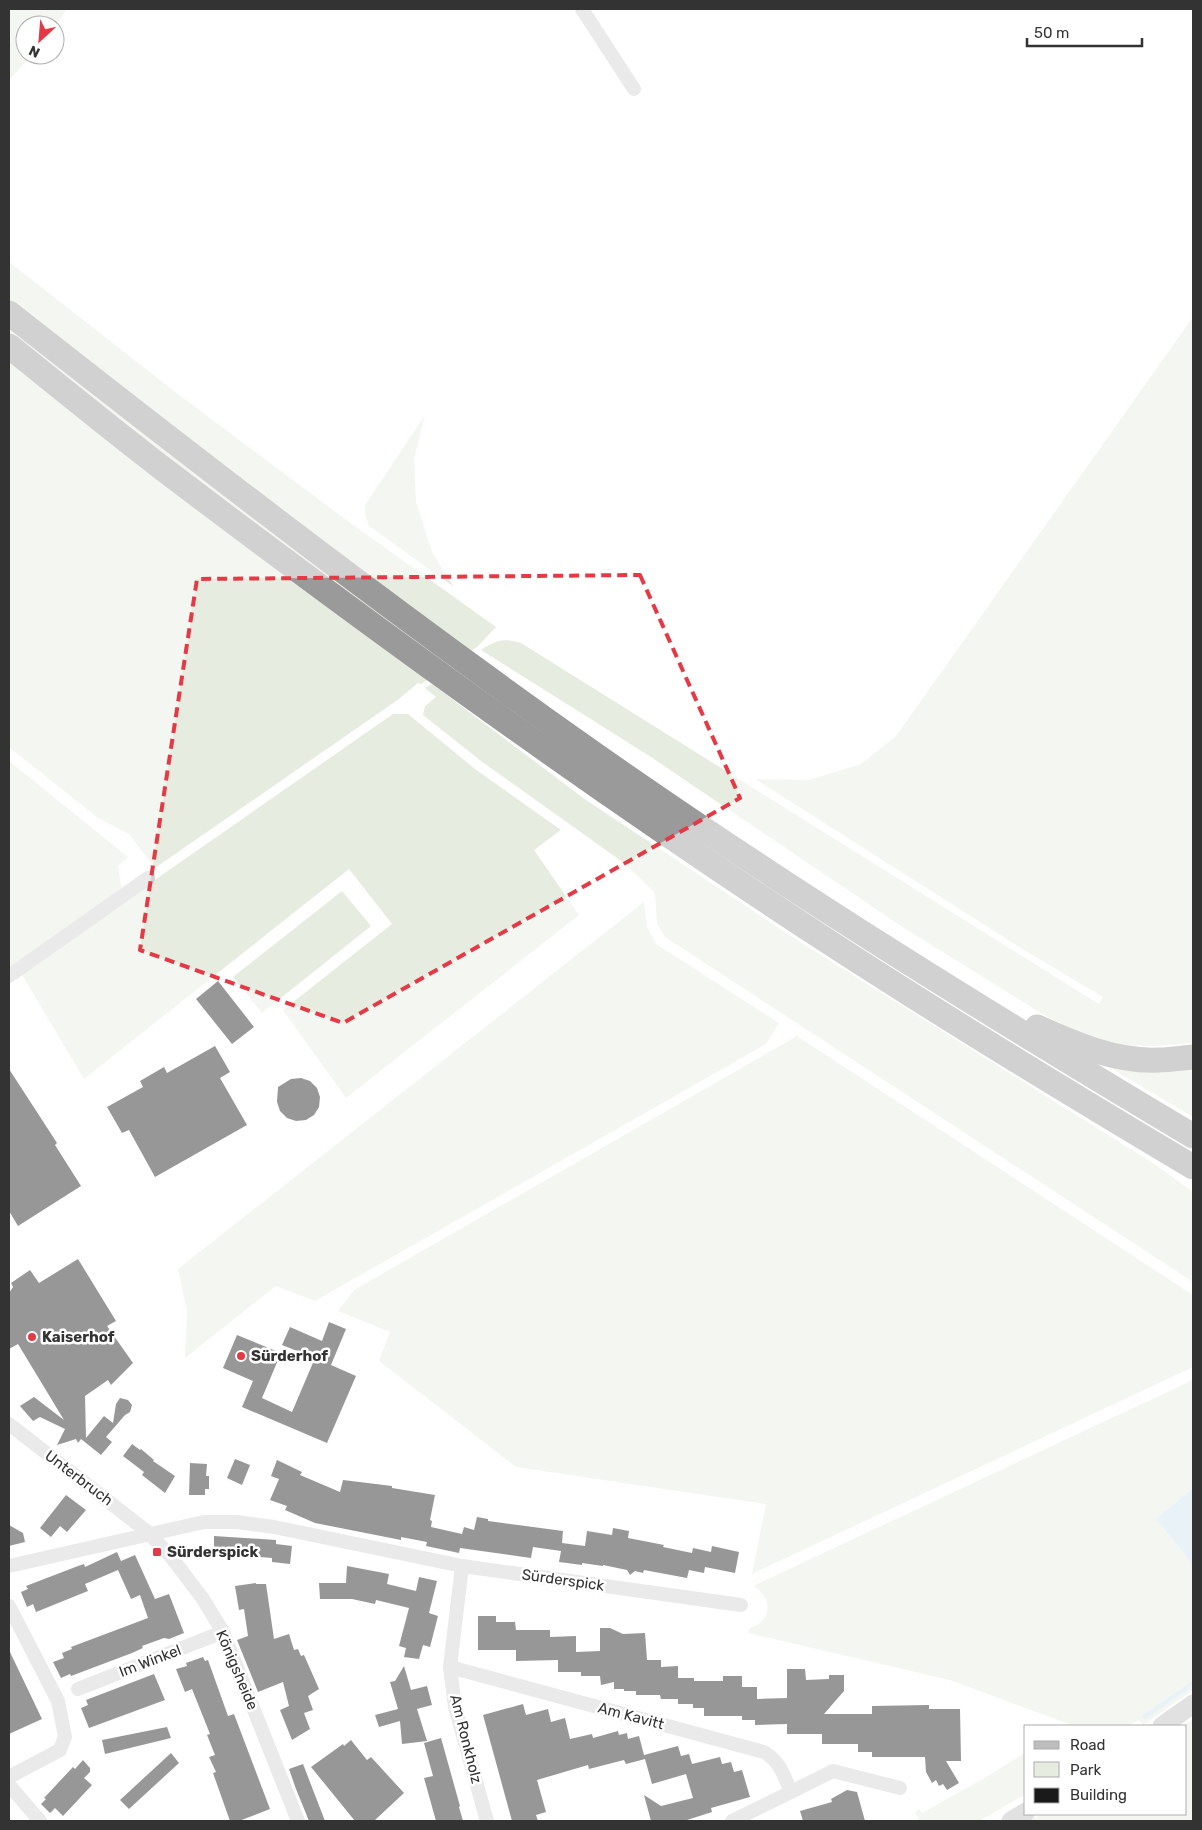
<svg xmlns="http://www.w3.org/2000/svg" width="1202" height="1830" font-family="Rubik,sans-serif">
	<rect width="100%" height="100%" fill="#fff"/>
	<g fill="#e6ecdf">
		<path d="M 9,9 L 67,9 L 55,26 L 25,25 L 25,55 L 32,55 L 9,80 Z"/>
		<path d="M 9,262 L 178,394 L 345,519 L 496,627 L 477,647 L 421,684 L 418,683 L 399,699 L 155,868 L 129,834 L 98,818 L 9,747 Z"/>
		<path d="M 1193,317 L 1193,1043 L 1156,1046 L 1123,1045 L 1101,1040 L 1073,1030 L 1044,1015 L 904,928 L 651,757 L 481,650 C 497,640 502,638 521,643 L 1099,1004 L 1103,997 L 1019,947 L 755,779 L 809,780 L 861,764 L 896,736 Z"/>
		<path d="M 425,415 L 414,459 L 416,502 L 432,552 L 454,587 L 369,526 L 365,514 L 365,505 Z"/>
		<path d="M 432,684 L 586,800 L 797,940 L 1156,1165 L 1193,1192 L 1193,1282 L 665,937 L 657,924 L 655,893 L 624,863 L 481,761 L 423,715 L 425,706 L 436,697 L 425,688 Z"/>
		<path d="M 393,714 L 408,714 L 475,769 L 561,830 L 534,850 L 579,915 L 346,1098 L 283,1010 L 392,924 L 349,869 L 84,1079 L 21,973 Z"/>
		<path d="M 9,761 L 128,857 L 118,866 L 122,891 L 9,970 Z"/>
		<path d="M 342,891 L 371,926 L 262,1013 L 233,977 Z"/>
		<path d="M 644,902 L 647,927 L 656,944 L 779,1023 L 766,1044 L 315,1301 L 276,1286 L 185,1358 L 187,1311 L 178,1269 Z"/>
		<path d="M 797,1036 L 1193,1295 L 1193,1367 L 752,1574 L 766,1504 L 516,1467 L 379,1361 L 390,1332 L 338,1311 L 354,1290 Z"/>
		<path d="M 1097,1060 L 1193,1063 L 1193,1117 Z"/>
		<path d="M 1193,1380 L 1193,1488 L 1156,1519 L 1193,1565 L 1193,1690 L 1143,1725 L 1139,1720 L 1127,1726 L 1066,1726 L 1069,1724 L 950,1680 L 748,1633 L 750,1628 C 753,1626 758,1625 761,1622 C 774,1610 766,1593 753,1586 Z"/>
		<path d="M 1193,1719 L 1193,1821 L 1029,1821 L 1042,1814 L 1186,1814 L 1186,1726 L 1183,1726 Z"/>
		<path d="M 1026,1752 L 1026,1794 L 979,1821 L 920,1821 L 915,1813 L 919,1809 L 922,1813 L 986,1777 Z"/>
	</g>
	<path fill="#cfe2ee" d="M 1193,1488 L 1193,1565 L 1156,1519 Z"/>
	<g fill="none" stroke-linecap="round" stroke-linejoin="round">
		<path stroke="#cfe2ee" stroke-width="4.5" d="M 1145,1717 L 1193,1683"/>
	</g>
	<g fill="#1a1a1a">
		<path d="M 218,981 L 254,1027 L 232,1044 L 196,999 Z"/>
		<path d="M 215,1046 L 230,1072 L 220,1078 L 247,1125 L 155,1177 L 129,1130 L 122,1133 L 107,1107 L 143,1087 L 140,1081 L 164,1067 L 167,1073 Z"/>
		<path d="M 9,1069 L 57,1143 L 55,1145 L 81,1186 L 18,1226 L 9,1211 Z"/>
		<path d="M 301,1078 L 310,1081 L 317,1088 L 320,1097 L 319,1107 L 314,1115 L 306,1120 L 296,1121 L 287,1118 L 280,1111 L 277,1102 L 278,1087 L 291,1079 Z"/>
		<path d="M 78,1259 L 116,1321 L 107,1326 L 133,1363 L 111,1385 L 108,1380 L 85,1396 L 86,1438 L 104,1416 L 113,1423 L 116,1404 L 120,1398 L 128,1400 L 132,1405 L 130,1412 L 125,1415 L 106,1437 L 112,1442 L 101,1455 L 81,1439 L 78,1443 L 76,1439 L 57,1445 L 65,1429 L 40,1417 L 33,1421 L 20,1406 L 34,1397 L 64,1420 L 18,1344 L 9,1349 L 9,1293 L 13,1287 L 11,1283 L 30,1270 L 39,1283 Z"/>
		<path d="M 329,1322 L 346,1329 L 331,1365 L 356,1376 L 327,1443 L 242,1407 L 253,1381 L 223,1368 L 237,1335 L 281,1353 L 262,1398 L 292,1412 L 315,1358 L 282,1345 L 290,1327 L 322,1341 Z"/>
		<path d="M 132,1444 L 140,1450 L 141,1449 L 154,1460 L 153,1461 L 175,1476 L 165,1493 L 142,1475 L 144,1472 L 123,1456 Z"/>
		<path d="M 235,1459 L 250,1465 L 242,1485 L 227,1478 Z"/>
		<path d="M 277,1460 L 302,1472 L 300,1475 L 340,1492 L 343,1480 L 392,1486 L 392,1488 L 435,1495 L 430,1520 L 432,1521 L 431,1527 L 462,1534 L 464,1527 L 474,1530 L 477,1517 L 488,1519 L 488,1521 L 563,1531 L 562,1543 L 585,1546 L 587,1531 L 612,1535 L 613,1528 L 629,1531 L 628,1538 L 664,1545 L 663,1547 L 692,1553 L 693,1548 L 711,1552 L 712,1546 L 739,1552 L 735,1573 L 705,1567 L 704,1573 L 689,1570 L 687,1578 L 644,1570 L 643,1573 L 635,1571 L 630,1575 L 627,1570 L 603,1565 L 603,1566 L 582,1563 L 582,1565 L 559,1562 L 561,1551 L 533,1547 L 531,1558 L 460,1548 L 459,1553 L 426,1546 L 427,1542 L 401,1537 L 401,1540 L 315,1523 L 285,1510 L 287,1506 L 270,1500 L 279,1479 L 271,1476 Z"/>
		<path d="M 190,1463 L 207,1464 L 206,1476 L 209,1476 L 209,1489 L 205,1489 L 205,1495 L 189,1495 Z"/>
		<path d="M 66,1495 L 86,1510 L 67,1532 L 60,1526 L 51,1537 L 40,1528 Z"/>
		<path d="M 9,1525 L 23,1533 L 25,1542 L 9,1546 Z"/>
		<path d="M 214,1536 L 276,1540 L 276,1544 L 292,1546 L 290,1564 L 272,1562 L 272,1558 L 249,1556 L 214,1549 Z"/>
		<path d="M 117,1552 L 121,1561 L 135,1555 L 155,1599 L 169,1594 L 184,1633 L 169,1639 L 164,1638 L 142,1646 L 143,1648 L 132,1653 L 71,1676 L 70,1674 L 61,1678 L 53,1662 L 64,1658 L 62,1653 L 72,1649 L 71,1647 L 148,1618 L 140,1595 L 131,1599 L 118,1570 L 85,1584 L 88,1591 L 36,1612 L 33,1604 L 27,1607 L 21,1592 L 28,1589 L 26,1586 L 78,1566 L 84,1564 L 85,1567 Z"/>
		<path d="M 347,1566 L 389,1574 L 387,1584 L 416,1591 L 419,1577 L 437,1581 L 429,1613 L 438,1616 L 430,1647 L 423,1645 L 419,1659 L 404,1657 L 406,1648 L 399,1646 L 409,1608 L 376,1600 L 375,1604 L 352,1599 L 320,1599 L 319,1583 L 346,1583 Z"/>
		<path d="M 256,1583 L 256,1584 L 266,1584 L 274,1639 L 289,1634 L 294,1650 L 298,1649 L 301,1656 L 304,1655 L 319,1689 L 308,1696 L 313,1710 L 304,1713 L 310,1729 L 292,1740 L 280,1710 L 289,1706 L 283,1682 L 258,1692 L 237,1640 L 248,1636 L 244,1609 L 239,1610 L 235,1586 Z"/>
		<path d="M 478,1616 L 496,1616 L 496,1622 L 515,1622 L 516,1630 L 550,1630 L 550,1637 L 576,1636 L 576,1652 L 600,1651 L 600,1628 L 610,1628 L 623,1634 L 645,1633 L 647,1660 L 661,1660 L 661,1667 L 678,1666 L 678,1678 L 694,1678 L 694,1681 L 723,1681 L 723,1676 L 742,1676 L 742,1687 L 757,1687 L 757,1699 L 787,1698 L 787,1669 L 805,1669 L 806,1680 L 829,1679 L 829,1675 L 844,1675 L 844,1691 L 824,1714 L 872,1714 L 872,1706 L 929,1705 L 929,1709 L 960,1709 L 961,1761 L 946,1761 L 959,1783 L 947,1790 L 943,1784 L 939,1786 L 936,1780 L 932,1783 L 926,1772 L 925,1757 L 872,1757 L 872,1752 L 858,1752 L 858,1744 L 822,1744 L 822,1734 L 787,1734 L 787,1724 L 755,1725 L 755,1720 L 742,1720 L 742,1716 L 704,1716 L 704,1708 L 693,1708 L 693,1704 L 678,1704 L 678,1699 L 661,1699 L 660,1695 L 636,1695 L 636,1691 L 624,1691 L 624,1689 L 614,1689 L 614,1682 L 601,1685 L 600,1676 L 581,1676 L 581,1672 L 558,1672 L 558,1660 L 516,1661 L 516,1650 L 478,1650 Z"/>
		<path d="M 9,1650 L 42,1719 L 9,1734 Z"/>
		<path d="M 203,1657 L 205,1661 L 208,1660 L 228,1716 L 234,1714 L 270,1809 L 239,1821 L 230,1821 L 213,1773 L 216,1772 L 209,1757 L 215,1755 L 207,1735 L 210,1734 L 192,1689 L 185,1692 L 176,1669 L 187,1666 L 186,1663 Z"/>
		<path d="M 404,1666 L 411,1690 L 427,1686 L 432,1705 L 417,1709 L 427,1741 L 402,1744 L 400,1721 L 379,1727 L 375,1715 L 398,1709 L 390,1682 L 395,1681 Z"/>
		<path d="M 154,1674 L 165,1700 L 89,1728 L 81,1708 L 88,1705 L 86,1700 Z"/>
		<path d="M 523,1704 L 526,1715 L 548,1709 L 551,1722 L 565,1718 L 570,1739 L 592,1734 L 593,1738 L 618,1731 L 619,1735 L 627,1733 L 628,1739 L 639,1736 L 644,1755 L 678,1746 L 681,1756 L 689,1754 L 692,1764 L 720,1757 L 722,1764 L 731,1762 L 734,1772 L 742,1770 L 750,1797 L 711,1808 L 712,1812 L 684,1821 L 651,1821 L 644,1795 L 661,1806 L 693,1798 L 686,1774 L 652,1784 L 645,1759 L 626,1764 L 624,1760 L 589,1769 L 588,1765 L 537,1780 L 546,1812 L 536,1815 L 538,1821 L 512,1821 L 483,1715 Z"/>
		<path d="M 167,1727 L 171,1738 L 105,1754 L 102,1740 Z"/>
		<path d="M 441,1738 L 460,1806 L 459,1807 L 463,1821 L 436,1821 L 424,1778 L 433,1776 L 424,1743 Z"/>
		<path d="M 351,1740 L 367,1760 L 371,1757 L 404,1793 L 374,1821 L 355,1821 L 311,1767 L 343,1744 L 344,1746 Z"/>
		<path d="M 171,1753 L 179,1763 L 129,1809 L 120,1800 Z"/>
		<path d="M 83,1760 L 90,1768 L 90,1772 L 84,1778 L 92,1785 L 63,1816 L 55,1808 L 50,1813 L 41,1804 L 46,1799 L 44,1798 L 73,1767 L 75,1769 Z"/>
		<path d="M 303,1764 L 325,1821 L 309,1821 L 296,1789 L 289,1769 Z"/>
		<path d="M 847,1790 L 857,1792 L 865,1821 L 803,1821 L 800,1811 L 832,1802 L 831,1799 Z"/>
	</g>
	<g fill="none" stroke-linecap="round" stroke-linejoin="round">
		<g stroke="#d0d0d0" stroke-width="14">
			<path d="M 582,9 L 634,89"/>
			<path d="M 9,976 L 148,878"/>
			<path d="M 9,1424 L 149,1533 L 172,1558 L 203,1599 L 223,1632 L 298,1821"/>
			<path d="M 9,1566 L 204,1522 L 237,1522 L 274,1527 L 462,1566 L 741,1605"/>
			<path d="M 462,1566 L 450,1667 L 455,1707 L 487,1821"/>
			<path d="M 9,1606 L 58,1701 L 65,1737 L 60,1750 L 9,1777"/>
			<path d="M 450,1667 L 764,1752 C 780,1761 784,1776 791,1792 L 833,1771 L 900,1788"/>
			<path d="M 78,1689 L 223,1632"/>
			<path d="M 9,1785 L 40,1821"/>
			<path d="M 732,1821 L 791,1792"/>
		</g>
		<g stroke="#bdbdbd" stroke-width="19">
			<path d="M 1162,1726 L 1193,1704"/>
			<path d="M 1011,1821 L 1026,1812"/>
		</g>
		<g stroke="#9a9a9a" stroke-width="25">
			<path d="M 9,313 C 201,464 394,613 594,754 C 788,890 990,1015 1193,1136"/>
			<path d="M 9,346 C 60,387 110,428 162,468 C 383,636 608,799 841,950 C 957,1025 1075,1097 1193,1167"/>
			<path d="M 1037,1027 C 1075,1044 1115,1062 1159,1060 C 1170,1060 1182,1058 1193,1057"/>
		</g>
	</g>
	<path d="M0 0H1202V1830H0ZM 640,575 L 740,798 L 343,1023 L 140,950 L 197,579 Z" fill="#fff" fill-opacity=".55" fill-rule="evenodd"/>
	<path fill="none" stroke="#e63946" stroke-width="4" stroke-dasharray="10 6" stroke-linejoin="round" d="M 640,575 L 740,798 L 343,1023 L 140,950 L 197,579 Z"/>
	<g fill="#e63946" stroke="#fff" stroke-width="2">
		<circle cx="32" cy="1337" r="5"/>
		<circle cx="241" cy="1356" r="5"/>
		<rect x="152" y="1547" width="10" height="10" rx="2.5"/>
	</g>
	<g text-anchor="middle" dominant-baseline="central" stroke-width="5" stroke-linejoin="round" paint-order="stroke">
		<g font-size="15" font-weight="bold" fill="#333" stroke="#fff" text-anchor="start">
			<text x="42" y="1337">Kaiserhof</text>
			<text x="251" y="1356">Sürderhof</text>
			<text x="167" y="1552">Sürderspick</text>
		</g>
		<g font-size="15" fill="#333" stroke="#fff">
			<text transform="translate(79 1478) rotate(37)">Unterbruch</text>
			<text transform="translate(563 1580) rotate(8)">Sürderspick</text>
			<text transform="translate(150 1661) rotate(-21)">Im Winkel</text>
			<text transform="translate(237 1670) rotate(67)">Königsheide</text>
			<text transform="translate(631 1716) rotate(15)">Am Kavitt</text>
			<text transform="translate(466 1739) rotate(76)">Am Ronkholz</text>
		</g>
	</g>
	<rect width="1202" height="1830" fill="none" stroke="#333333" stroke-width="20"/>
	<rect x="1024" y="1725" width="162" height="90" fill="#ffffff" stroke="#adadad"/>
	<rect x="1034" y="1741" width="25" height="8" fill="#bdbdbd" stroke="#adadad"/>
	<text x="1070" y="1750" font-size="15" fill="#333333">Road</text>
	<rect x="1034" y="1762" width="25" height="15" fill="#e6ecdf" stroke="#adadad"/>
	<text x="1070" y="1775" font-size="15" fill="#333333">Park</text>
	<rect x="1034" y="1788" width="25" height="15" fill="#1a1a1a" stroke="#adadad"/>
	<text x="1070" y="1800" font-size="15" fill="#333333">Building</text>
	<g transform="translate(40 40) rotate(206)"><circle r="24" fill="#ffffff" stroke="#adadad"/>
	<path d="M0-4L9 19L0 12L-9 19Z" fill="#e63946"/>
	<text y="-8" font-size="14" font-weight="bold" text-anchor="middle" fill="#333333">N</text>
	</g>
	<path d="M1027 38v8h115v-8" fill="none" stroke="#333333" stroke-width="2.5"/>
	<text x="1034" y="38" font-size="15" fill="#333333" stroke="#ffffff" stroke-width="4" paint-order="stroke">50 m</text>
</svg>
